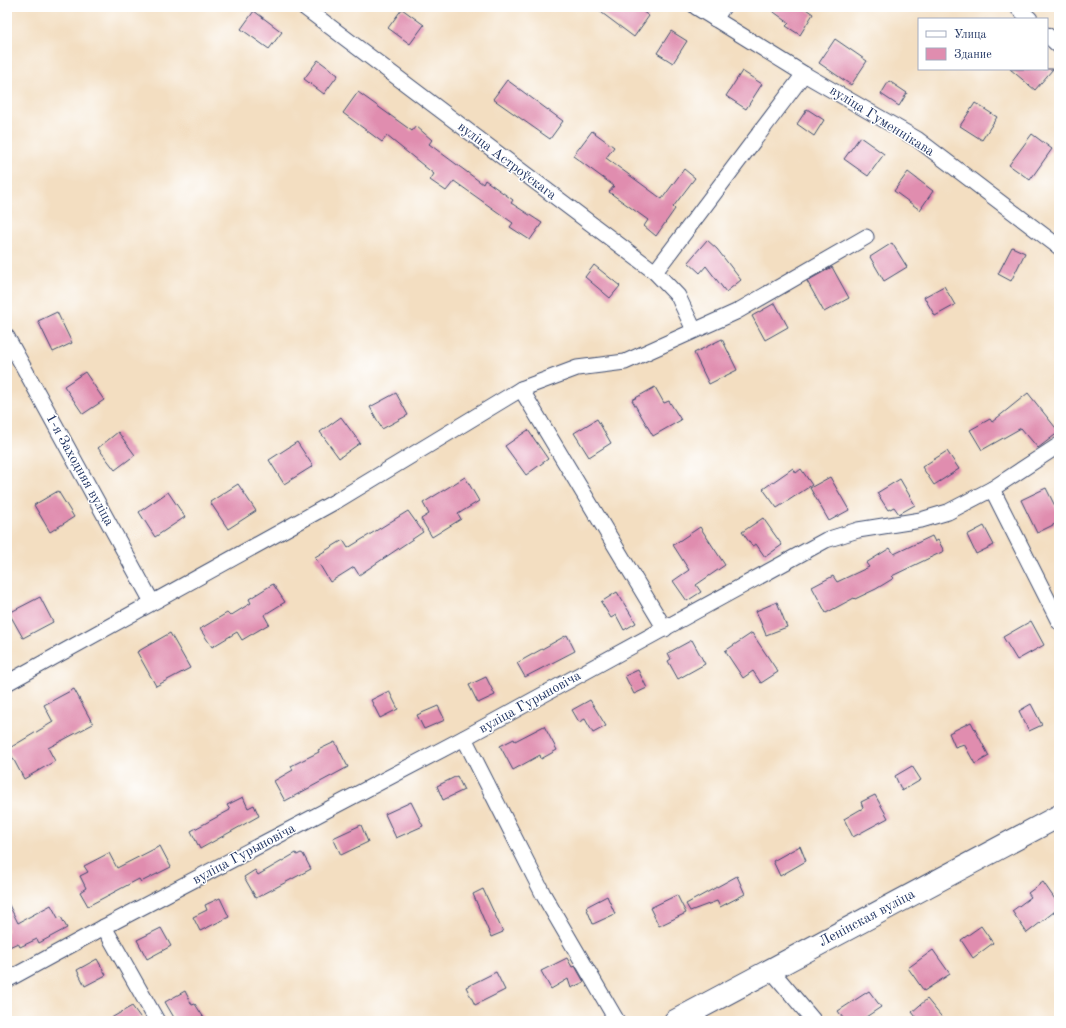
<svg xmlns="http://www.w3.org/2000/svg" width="1066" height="1028" font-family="'Old Standard TT',serif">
	<rect width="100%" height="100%" fill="#fff"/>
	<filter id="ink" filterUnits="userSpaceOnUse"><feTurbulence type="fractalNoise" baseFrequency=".025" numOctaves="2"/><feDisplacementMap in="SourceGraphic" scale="8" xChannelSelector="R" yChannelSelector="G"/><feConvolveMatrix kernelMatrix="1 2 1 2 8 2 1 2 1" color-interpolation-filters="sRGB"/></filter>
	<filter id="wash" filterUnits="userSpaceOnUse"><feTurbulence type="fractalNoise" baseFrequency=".012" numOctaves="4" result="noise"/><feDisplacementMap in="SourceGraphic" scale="16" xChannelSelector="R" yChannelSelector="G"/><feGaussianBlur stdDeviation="0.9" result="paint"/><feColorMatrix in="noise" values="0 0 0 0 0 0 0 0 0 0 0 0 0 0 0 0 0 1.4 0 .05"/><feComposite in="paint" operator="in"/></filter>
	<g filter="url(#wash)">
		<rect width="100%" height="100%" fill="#f3dec1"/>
		<g id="blocks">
			<g fill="#e08daf">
				<path d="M 594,7 L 636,7 L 649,16 L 634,37 Z"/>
				<path d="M 767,7 L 803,7 L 813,14 L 800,35 L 786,26 L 789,23 Z"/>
				<path d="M 402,9 L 424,25 L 410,44 L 388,28 Z"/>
				<path d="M 254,11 L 282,32 L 269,49 L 241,29 Z"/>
				<path d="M 671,31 L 687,41 L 673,63 L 657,53 Z"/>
				<path d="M 835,39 L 867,61 L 851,85 L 819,63 Z"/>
				<path d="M 318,60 L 338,75 L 324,94 L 304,79 Z"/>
				<path d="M 1010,69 L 1053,69 L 1035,90 Z"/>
				<path d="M 742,71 L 762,84 L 746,109 L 726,96 Z"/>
				<path d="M 507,80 L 563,121 L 550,139 L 493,99 Z"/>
				<path d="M 889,81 L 907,93 L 899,106 L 881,94 Z"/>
				<path d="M 358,92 L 412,131 L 416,126 L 432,140 L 429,144 L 483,184 L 485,180 L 513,200 L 511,203 L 542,223 L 530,240 L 510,227 L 513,223 L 454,181 L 446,191 L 430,180 L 434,174 L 387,136 L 382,142 L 343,113 Z"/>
				<path d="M 975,103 L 997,117 L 982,140 L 960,126 Z"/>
				<path d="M 807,109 L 824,120 L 814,136 L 797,124 Z"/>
				<path d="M 592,131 L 614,147 L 606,158 L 662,199 L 684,169 L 695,178 L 673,207 L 675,209 L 656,236 L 644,226 L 648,220 L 609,192 L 614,186 L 573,156 Z"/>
				<path d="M 1032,134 L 1052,149 L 1030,180 L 1009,165 Z"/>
				<path d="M 860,137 L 884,154 L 868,176 L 844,159 Z"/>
				<path d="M 908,172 L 933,191 L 920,210 L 894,191 Z"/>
				<path d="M 707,240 L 717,249 L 741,280 L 726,292 L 706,266 L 700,273 L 688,262 Z"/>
				<path d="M 892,243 L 907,267 L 884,281 L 870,257 Z"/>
				<path d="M 1012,247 L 1025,253 L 1011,281 L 998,274 Z"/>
				<path d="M 594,265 L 620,286 L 610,298 L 585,277 Z"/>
				<path d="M 832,267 L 849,298 L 824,312 L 807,281 Z"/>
				<path d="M 944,286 L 955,305 L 935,316 L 924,297 Z"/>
				<path d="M 775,303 L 788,327 L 765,340 L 752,316 Z"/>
				<path d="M 57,312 L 72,343 L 53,352 L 38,321 Z"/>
				<path d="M 722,339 L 737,370 L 709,384 L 694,353 Z"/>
				<path d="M 85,372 L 104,400 L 83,414 L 64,386 Z"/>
				<path d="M 655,387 L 664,403 L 669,401 L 681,420 L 653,436 L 632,400 Z"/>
				<path d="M 396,393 L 408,415 L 382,429 L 370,407 Z"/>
				<path d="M 1028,393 L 1059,432 L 1038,448 L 1021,428 L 982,450 L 970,430 L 990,419 L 992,422 Z"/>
				<path d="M 341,417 L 360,443 L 339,458 L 320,432 Z"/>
				<path d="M 597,419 L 611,443 L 589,457 L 574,433 Z"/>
				<path d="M 528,430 L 548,459 L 526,475 L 505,446 Z"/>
				<path d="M 118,432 L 135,455 L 115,470 L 98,448 Z"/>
				<path d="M 297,442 L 313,466 L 284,484 L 269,460 Z"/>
				<path d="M 947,451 L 959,469 L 934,485 L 922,467 Z"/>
				<path d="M 793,468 L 796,473 L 801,469 L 812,485 L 777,508 L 763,489 Z"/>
				<path d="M 465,477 L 479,501 L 458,514 L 461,519 L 432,537 L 421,519 L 429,514 L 423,503 Z"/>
				<path d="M 830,477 L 849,510 L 829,521 L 810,488 Z"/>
				<path d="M 900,479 L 915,505 L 899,514 L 894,507 L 888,510 L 877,493 Z"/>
				<path d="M 238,484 L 256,511 L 228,529 L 210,502 Z"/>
				<path d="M 1046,488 L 1059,514 L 1059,522 L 1037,533 L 1021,500 Z"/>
				<path d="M 58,491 L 74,517 L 50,532 L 34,505 Z"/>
				<path d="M 168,492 L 185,517 L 155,537 L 139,512 Z"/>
				<path d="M 408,511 L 423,532 L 359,575 L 354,567 L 330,582 L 315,557 L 343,540 L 348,548 Z"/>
				<path d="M 763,518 L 782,545 L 765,557 L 756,544 L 752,546 L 742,532 Z"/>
				<path d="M 984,526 L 994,545 L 976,554 L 967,535 Z"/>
				<path d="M 700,527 L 725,565 L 696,585 L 701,592 L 687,601 L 673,581 L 689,570 L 673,545 Z"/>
				<path d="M 932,536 L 935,542 L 938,540 L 944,551 L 892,576 L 894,578 L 876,589 L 855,599 L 854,598 L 826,613 L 812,587 L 833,576 L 837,582 L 869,567 L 866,563 L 890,548 L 894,554 Z"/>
				<path d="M 273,584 L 285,602 L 264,615 L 269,624 L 242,640 L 237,632 L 212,647 L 200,629 L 227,613 L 230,616 L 251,603 L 249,599 Z"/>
				<path d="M 617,592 L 636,623 L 624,630 L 616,615 L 611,618 L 601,602 Z"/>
				<path d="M 40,597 L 53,622 L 23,638 L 9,613 Z"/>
				<path d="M 777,602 L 787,627 L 766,635 L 756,611 Z"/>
				<path d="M 1031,621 L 1044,645 L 1017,660 L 1003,637 Z"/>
				<path d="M 170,633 L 190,668 L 156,686 L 137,652 Z"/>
				<path d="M 752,633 L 778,672 L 761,683 L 753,671 L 743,678 L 725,651 Z"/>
				<path d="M 567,635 L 575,651 L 525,677 L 517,663 Z"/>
				<path d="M 692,640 L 705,664 L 678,679 L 668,661 L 671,659 L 668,653 Z"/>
				<path d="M 638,670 L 647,688 L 634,694 L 625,676 Z"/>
				<path d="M 486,677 L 495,695 L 478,703 L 469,685 Z"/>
				<path d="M 74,689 L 93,724 L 48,748 L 55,761 L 24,779 L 8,749 L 53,722 L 44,705 Z"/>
				<path d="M 389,691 L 398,709 L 380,718 L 371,700 Z"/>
				<path d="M 590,700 L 606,726 L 593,733 L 585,719 L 579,722 L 572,710 Z"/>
				<path d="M 1031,704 L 1042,725 L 1029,731 L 1019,711 Z"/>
				<path d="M 438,706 L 445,720 L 424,729 L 417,715 Z"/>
				<path d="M 971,722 L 989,756 L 975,764 L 964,744 L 955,747 L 949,733 Z"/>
				<path d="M 544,726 L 557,750 L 541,759 L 540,755 L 513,770 L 500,746 L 514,739 L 515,741 Z"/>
				<path d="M 335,742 L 348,767 L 285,801 L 274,781 L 293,770 L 291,766 L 319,752 L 318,750 Z"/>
				<path d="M 912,766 L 921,780 L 902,791 L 895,776 Z"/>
				<path d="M 457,776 L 464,790 L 443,800 L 437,786 Z"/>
				<path d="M 875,795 L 888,818 L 853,837 L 844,819 L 863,808 L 861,802 Z"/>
				<path d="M 243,797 L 248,808 L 254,805 L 259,816 L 200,849 L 191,831 L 230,810 L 227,805 Z"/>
				<path d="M 411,802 L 423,826 L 396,838 L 385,814 Z"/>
				<path d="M 361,825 L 368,842 L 341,855 L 333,838 Z"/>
				<path d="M 160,846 L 171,867 L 141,882 L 139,879 L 88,906 L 80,892 L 86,888 L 80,876 L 88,872 L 84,866 L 109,853 L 117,868 Z"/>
				<path d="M 800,846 L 806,861 L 780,876 L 773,861 Z"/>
				<path d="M 296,853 L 297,855 L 301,853 L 303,854 L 311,869 L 256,898 L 244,877 L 255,870 L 258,875 Z"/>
				<path d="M 737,876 L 745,894 L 720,907 L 717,901 L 690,911 L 686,904 Z"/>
				<path d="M 1043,882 L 1059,905 L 1059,908 L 1027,933 L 1012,911 L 1031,897 L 1028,893 Z"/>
				<path d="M 483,889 L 503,932 L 491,937 L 473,894 Z"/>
				<path d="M 677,895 L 686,913 L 659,926 L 650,908 Z"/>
				<path d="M 607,896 L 615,914 L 593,924 L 586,907 Z"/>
				<path d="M 220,898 L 229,917 L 200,931 L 193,917 L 207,910 L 205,905 Z"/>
				<path d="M 7,901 L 18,923 L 51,905 L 58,918 L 61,917 L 67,928 L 39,943 L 37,939 L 20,947 L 18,943 L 7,948 Z"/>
				<path d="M 981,926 L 993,943 L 973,958 L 961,940 Z"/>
				<path d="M 161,928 L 171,946 L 147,959 L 137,940 Z"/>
				<path d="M 933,950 L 950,974 L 924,991 L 908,968 Z"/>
				<path d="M 567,958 L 572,967 L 575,966 L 584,982 L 571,988 L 568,979 L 551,989 L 541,971 Z"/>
				<path d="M 97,959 L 106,975 L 85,986 L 77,970 Z"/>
				<path d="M 496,972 L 505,990 L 475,1005 L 466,987 Z"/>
				<path d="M 185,991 L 192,1005 L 195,1004 L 206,1021 L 176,1021 L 165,1002 Z"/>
				<path d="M 869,991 L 881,1007 L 860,1021 L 845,1021 L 838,1011 Z"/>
				<path d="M 927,999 L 945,1021 L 919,1021 L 912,1012 Z"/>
				<path d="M 132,1006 L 143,1021 L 106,1021 Z"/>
			</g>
		</g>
	</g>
	<g filter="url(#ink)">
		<use href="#blocks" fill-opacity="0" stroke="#3b496d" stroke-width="1"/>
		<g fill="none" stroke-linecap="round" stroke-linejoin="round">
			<defs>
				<g id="minor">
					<path d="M 304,7 L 655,272 L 678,296 L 694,330"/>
					<path d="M 696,7 L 804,74 L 917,139 L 1059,247"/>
					<path d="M 1017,7 L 1030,19"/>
					<path d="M 715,19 L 723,7"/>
					<path d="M 1047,35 L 1059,46"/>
					<path d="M 655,272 L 804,74"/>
					<path d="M 7,337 L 152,602"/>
					<path d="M 521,389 L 665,629"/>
					<path d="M 992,489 L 1059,622"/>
					<path d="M 7,683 L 338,500 L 521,389 L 577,368 L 625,362 L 736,312 L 866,237"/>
					<path d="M 464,738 L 543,894 L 617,1021"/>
					<path d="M 104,927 L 157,1021"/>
					<path d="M 771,970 L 814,1021"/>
					<path d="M 7,980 L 104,927 L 464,738 L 826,540 L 858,530 L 921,520 L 948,512 L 992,489 L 1059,445"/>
				</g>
				<path id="secondary" d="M 675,1021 L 1059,816"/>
			</defs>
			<use href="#minor" stroke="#3b496d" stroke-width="17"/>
			<use href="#secondary" stroke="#3b496d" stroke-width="24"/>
			<use href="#minor" stroke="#fff" stroke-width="15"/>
			<use href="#secondary" stroke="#fff" stroke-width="22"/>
		</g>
	</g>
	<g text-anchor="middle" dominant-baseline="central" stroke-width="3" stroke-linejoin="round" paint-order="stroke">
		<g font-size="14" fill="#1b2f5e" stroke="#fff">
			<text transform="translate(882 121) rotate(32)">вуліца Гуменнікава</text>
			<text transform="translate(507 161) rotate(37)">вуліца Астроўскага</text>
			<text transform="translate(80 470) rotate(61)">1-я Заходняя вуліца</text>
			<text transform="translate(530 702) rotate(-29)">вуліца Гурыновіча</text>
			<text transform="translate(244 854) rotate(-28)">вуліца Гурыновіча</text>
			<text transform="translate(867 918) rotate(-28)">Ленінская вуліца</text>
		</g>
	</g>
	<rect width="1066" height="1028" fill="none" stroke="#fff" stroke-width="24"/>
	<rect x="918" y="18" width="130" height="52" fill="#ffffff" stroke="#a4acbf"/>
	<rect x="926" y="31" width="20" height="6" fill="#ffffff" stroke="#a4acbf"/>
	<text x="954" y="38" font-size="12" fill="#1b2f5e">Улица</text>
	<rect x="926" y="48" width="20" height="12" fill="#e08daf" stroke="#a4acbf"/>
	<text x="954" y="58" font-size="12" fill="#1b2f5e">Здание</text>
</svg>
